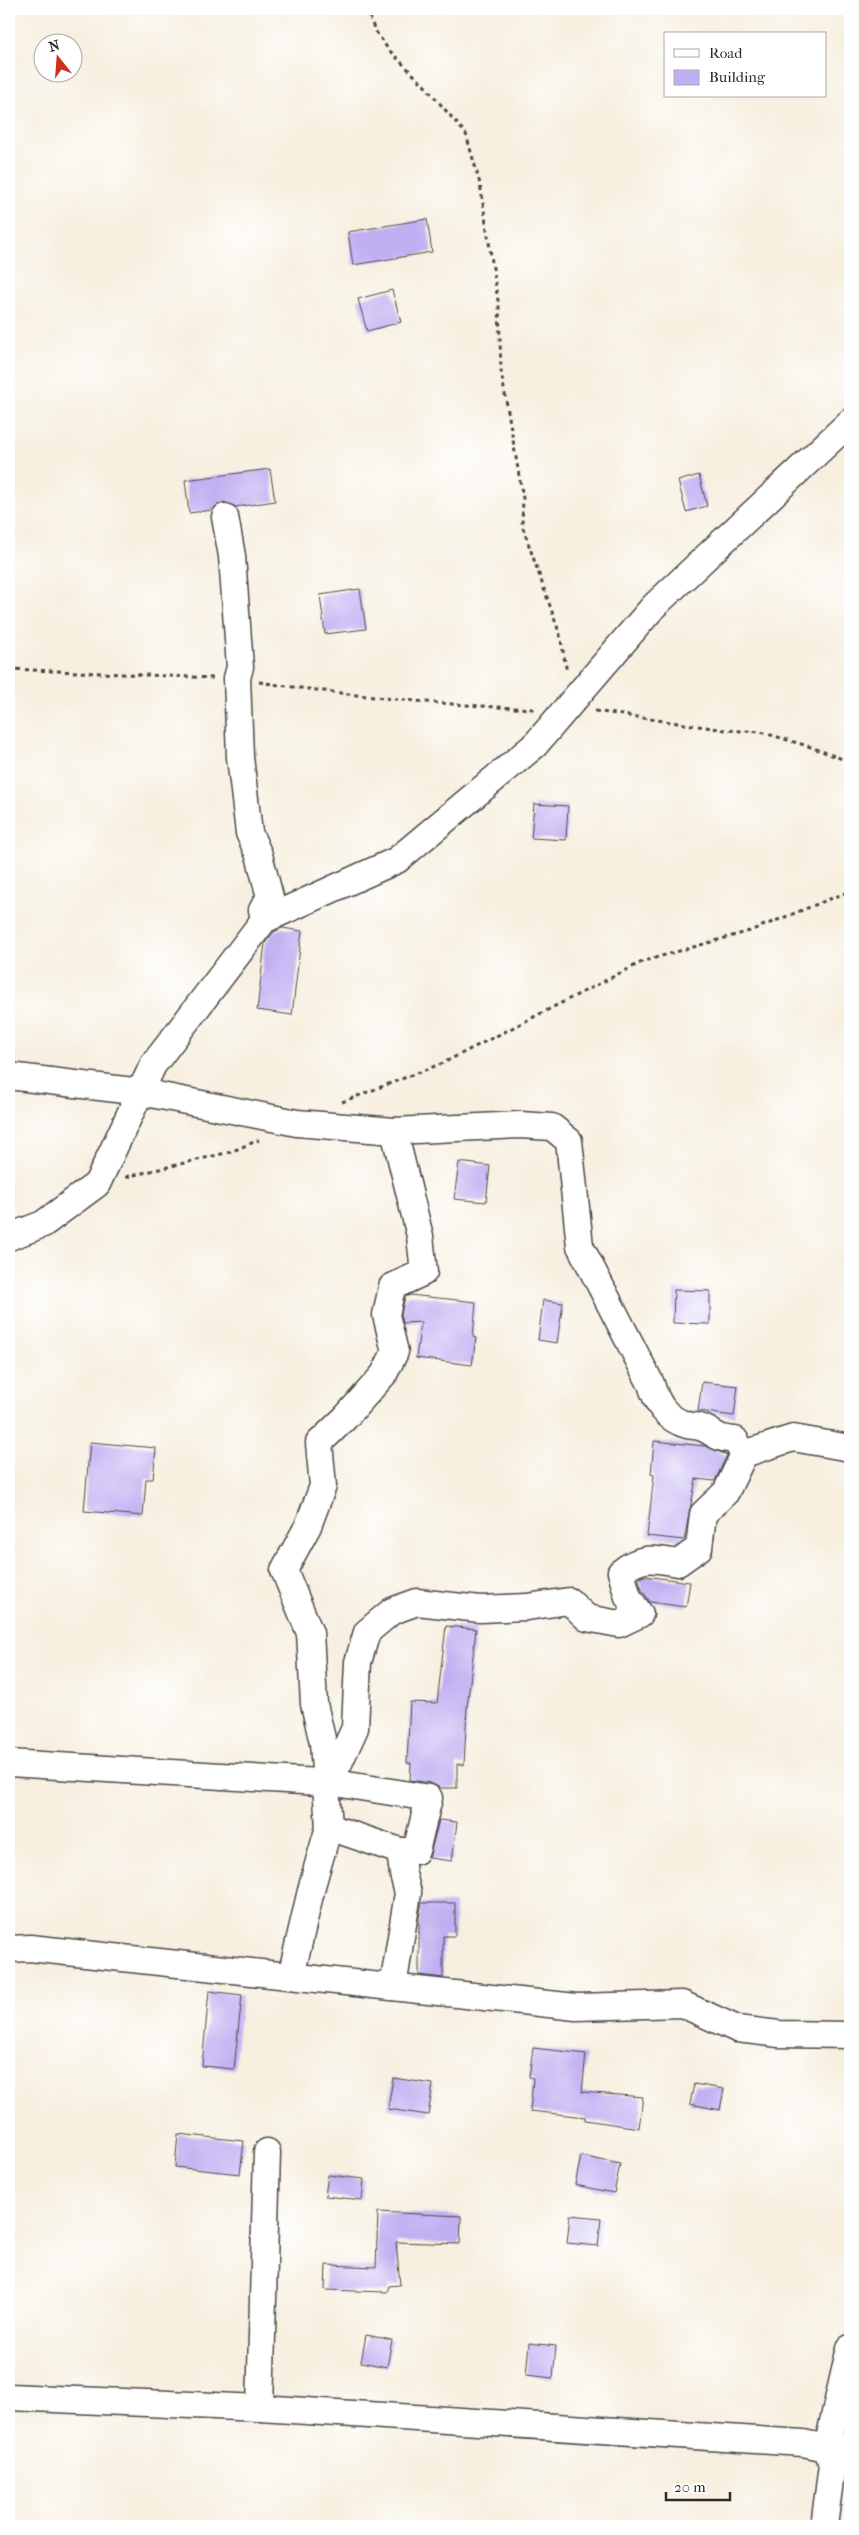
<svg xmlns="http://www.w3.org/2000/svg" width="859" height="2535" font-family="'IM FELL French Canon',serif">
	<rect width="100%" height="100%" fill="#fff"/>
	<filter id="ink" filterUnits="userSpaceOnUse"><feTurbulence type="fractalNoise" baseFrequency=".02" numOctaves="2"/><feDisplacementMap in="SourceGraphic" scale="10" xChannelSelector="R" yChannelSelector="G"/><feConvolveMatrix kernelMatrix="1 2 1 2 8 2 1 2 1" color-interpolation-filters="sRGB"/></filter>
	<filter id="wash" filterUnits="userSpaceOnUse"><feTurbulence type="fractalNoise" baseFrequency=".0096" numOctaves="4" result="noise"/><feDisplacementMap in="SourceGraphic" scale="20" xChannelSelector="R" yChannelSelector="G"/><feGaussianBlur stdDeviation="1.12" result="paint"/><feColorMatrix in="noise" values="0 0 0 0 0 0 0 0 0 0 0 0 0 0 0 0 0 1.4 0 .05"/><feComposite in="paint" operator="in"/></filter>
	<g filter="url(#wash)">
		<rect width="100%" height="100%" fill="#f7efdf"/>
		<g id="blocks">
			<g fill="#c0aff2">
				<path d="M 427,219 L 432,252 L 353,265 L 348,232 Z"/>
				<path d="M 392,290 L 401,322 L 367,331 L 358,299 Z"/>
				<path d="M 270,469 L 275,501 L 236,507 L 223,502 L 212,510 L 189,513 L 185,480 Z"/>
				<path d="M 699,475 L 707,506 L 686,512 L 678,481 Z"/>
				<path d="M 360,589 L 366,629 L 325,634 L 320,595 Z"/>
				<path d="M 534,804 L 568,806 L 566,840 L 531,838 Z"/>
				<path d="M 282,928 L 302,931 L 292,1015 L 257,1010 L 265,943 L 274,932 Z"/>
				<path d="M 459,1162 L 490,1166 L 486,1202 L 454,1199 Z"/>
				<path d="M 674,1290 L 710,1291 L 710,1324 L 673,1323 Z"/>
				<path d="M 410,1295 L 476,1302 L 473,1337 L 476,1338 L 472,1365 L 416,1358 L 421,1322 L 403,1323 L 401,1315 L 405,1297 Z"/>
				<path d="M 543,1300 L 563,1303 L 557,1343 L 538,1340 Z"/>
				<path d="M 702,1382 L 738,1386 L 734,1416 L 698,1411 Z"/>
				<path d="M 654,1441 L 705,1446 L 727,1455 L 715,1481 L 696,1479 L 684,1540 L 647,1536 L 654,1475 L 651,1474 Z"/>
				<path d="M 90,1442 L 156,1448 L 153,1479 L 146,1479 L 143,1516 L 84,1511 Z"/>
				<path d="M 644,1576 L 690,1582 L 686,1607 L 650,1602 L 642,1590 L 639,1581 L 639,1578 Z"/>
				<path d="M 446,1626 L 476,1629 L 467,1708 L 464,1765 L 457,1764 L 457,1788 L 440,1788 L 431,1783 L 410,1780 L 411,1763 L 407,1763 L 410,1702 L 437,1703 Z"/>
				<path d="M 439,1820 L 457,1822 L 452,1861 L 429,1858 Z"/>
				<path d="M 422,1903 L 455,1903 L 455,1936 L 443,1936 L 443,1978 L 419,1975 L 419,1917 Z"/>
				<path d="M 209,1991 L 242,1995 L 234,2069 L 202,2066 Z"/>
				<path d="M 533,2048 L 586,2054 L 582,2092 L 643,2097 L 639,2128 L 585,2120 L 585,2117 L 530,2111 L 533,2078 L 529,2077 Z"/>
				<path d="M 393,2078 L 433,2084 L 428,2115 L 388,2109 Z"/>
				<path d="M 694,2084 L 724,2089 L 720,2110 L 690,2104 Z"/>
				<path d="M 178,2134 L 244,2141 L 240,2174 L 175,2167 Z"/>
				<path d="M 581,2156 L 620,2164 L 614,2193 L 575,2185 Z"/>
				<path d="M 328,2175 L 364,2179 L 362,2200 L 325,2196 Z"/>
				<path d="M 378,2212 L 461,2216 L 460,2244 L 396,2242 L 400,2285 L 389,2286 L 387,2292 L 325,2290 L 326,2265 L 376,2267 Z"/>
				<path d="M 570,2215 L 601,2218 L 598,2246 L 567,2243 Z"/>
				<path d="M 366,2335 L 392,2340 L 387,2367 L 361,2362 Z"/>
				<path d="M 529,2343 L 556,2346 L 553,2378 L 526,2375 Z"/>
			</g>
		</g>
	</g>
	<g filter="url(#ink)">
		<use href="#blocks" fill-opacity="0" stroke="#4a4846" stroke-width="1"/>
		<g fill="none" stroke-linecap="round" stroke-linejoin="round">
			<defs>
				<g id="minor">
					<path d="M 225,517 L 232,556 L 240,667 L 237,678 L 240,757 L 249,833 L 259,855 L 270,897 L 262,910 L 264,920"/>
					<path d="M 9,1076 L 141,1092 L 297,1123 L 394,1131 L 520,1125 L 552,1127 L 569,1141 L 580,1246 L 651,1384 C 657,1404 666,1419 687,1425 C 692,1426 698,1426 703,1428 C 718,1435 715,1438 735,1440 L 744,1454"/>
					<path d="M 9,1237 L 43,1224 L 97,1184 L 153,1065 L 264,920 L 397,860 L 535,745 L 654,606 L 850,422"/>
					<path d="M 9,1763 L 335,1783 L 429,1798 L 416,1851 L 400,1851 L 403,1874 L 408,1893 L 393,1987"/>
					<path d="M 327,1783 L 339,1763 L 355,1728 L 358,1662 L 367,1632 L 392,1611 L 417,1602 L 480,1609 L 527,1607 L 569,1601 L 587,1618 L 619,1624 L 640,1614 L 628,1597 L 621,1572 C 642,1555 654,1559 678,1563 L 699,1548 L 703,1514 L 726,1492 L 744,1454 L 793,1438 L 850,1448"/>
					<path d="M 329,1827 L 400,1851"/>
					<path d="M 9,1949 L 30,1948 L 576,2007 L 682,2004 L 737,2029 L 779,2034 L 850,2035"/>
					<path d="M 291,1976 L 313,1882 L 329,1827 L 323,1743 L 314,1704 L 310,1633 L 284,1570 L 308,1526 L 323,1486 L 319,1443 L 345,1418 L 384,1374 L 395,1352 L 386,1315 L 392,1287 L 424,1272 L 420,1236 L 394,1131"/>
					<path d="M 850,2348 L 827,2448 L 850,2448"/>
					<path d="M 9,2397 L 260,2408 L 803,2443 L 827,2448 L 832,2465 L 824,2526"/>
					<path d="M 260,2408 L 267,2152"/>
				</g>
			</defs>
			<use href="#minor" stroke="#4a4846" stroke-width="29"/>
			<g stroke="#4a4846" stroke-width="3" stroke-dasharray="4 4" stroke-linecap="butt">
				<path d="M 367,9 L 374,29 L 388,49 L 424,85 L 466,134 L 480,184 L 499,307 L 501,371 L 523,498 L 522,525 L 560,635 L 567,672"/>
				<path d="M 9,669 L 215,678"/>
				<path d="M 259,682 C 351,696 443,705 536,709"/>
				<path d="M 595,711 L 726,730 L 761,732 L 811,747 L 850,762"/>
				<path d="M 342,1102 L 443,1063 L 644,961 L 750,931 L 850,891"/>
				<path d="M 126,1177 L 230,1152 L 259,1140"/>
			</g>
			<use href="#minor" stroke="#fff" stroke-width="26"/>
		</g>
	</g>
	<rect width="859" height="2535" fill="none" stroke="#fff" stroke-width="30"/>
	<rect x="664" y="32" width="162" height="65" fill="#ffffff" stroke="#aaaaaa"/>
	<rect x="674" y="49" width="25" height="8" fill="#ffffff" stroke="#aaaaaa"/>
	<text x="709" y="58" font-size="15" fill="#2b2b2b">Road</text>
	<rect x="674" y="70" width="25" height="15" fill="#c0aff2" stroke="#aaaaaa"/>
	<text x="709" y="82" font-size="15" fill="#2b2b2b">Building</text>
	<g transform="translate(58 58) rotate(343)"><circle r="24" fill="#ffffff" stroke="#aaaaaa"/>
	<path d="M0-4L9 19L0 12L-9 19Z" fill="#c8321e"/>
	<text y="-8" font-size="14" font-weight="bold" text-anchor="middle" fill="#2b2b2b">N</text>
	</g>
	<path d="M666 2492v8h64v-8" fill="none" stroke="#2b2b2b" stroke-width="2.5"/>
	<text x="674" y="2492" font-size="15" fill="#2b2b2b" stroke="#ffffff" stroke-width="4" paint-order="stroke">20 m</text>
</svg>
